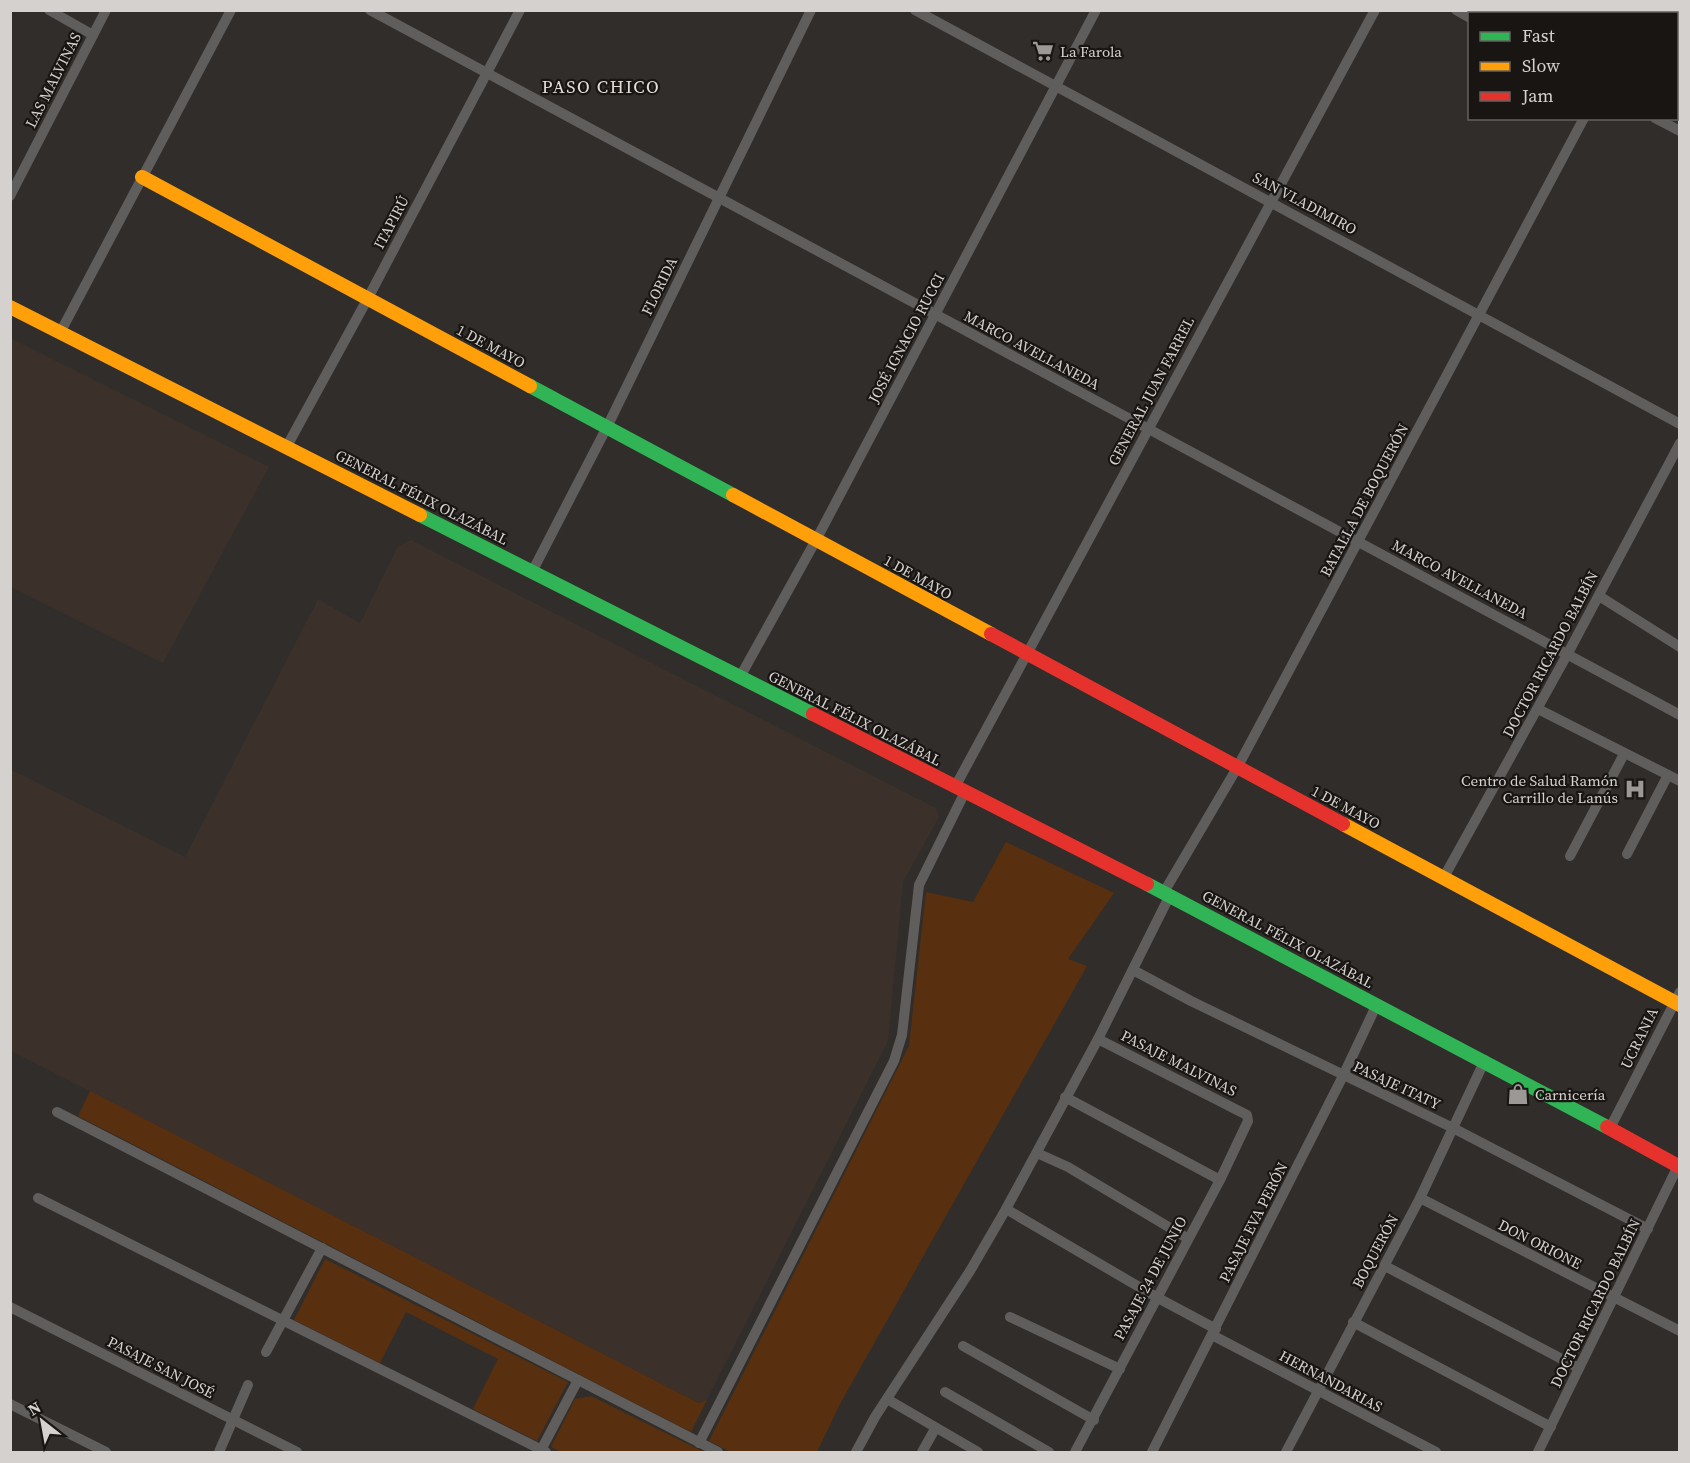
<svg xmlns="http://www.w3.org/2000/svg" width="1690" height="1463" font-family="'Source Serif 4',serif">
	<rect width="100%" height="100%" fill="#302d2a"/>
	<g fill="#3b302a">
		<path d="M 10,338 L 269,467 L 163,663 L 11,587 Z"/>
		<path d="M 411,540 L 936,808 L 939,817 L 903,882 L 888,1041 L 707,1400 L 699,1403 L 11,1051 L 10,769 L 185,857 L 318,599 L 360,623 L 398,546 Z"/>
	</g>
	<g fill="#583010">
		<path d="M 1006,842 L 1114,893 L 1068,959 L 1087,966 L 841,1402 L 817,1452 L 731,1452 L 709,1441 L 909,1046 L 926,892 L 973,902 Z"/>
		<path d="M 90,1091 L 699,1403 L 707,1400 L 691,1432 L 78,1116 Z"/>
		<path d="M 325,1259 L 568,1382 L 537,1441 L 473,1409 L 498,1359 L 406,1312 L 380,1363 L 294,1320 Z"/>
		<path d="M 591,1396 L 704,1452 L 561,1452 L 551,1447 L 575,1399 Z"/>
	</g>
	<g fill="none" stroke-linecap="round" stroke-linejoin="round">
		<g stroke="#605e5d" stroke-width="10">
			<path d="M 49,10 L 93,35"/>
			<path d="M 370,10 L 1680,715"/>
			<path d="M 915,10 L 1680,424"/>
			<path d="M 1456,10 L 1470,18"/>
			<path d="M 1640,14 L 1642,10"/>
			<path d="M 1655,118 L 1680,131"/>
			<path d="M 10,196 L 106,10"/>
			<path d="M 61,331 L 231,10"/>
			<path d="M 287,446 L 368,298 L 520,10"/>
			<path d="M 532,572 L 607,427 L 811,10"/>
			<path d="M 1599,596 L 1680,647"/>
			<path d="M 740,677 L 816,540 L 1096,10"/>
			<path d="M 1538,709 L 1680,781"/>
			<path d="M 955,787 L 1375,10"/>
			<path d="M 1627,854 L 1668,775"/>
			<path d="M 1570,856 L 1624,754"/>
			<path d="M 1444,877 L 1568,653 L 1680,443"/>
			<path d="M 1164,892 L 1237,768 L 1584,118"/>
			<path d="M 1133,970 L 1191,1001 L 1453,1128 L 1648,1229"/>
			<path d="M 1065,1097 L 1220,1180"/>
			<path d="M 57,1112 L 718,1452"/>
			<path d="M 1609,1130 L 1680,992"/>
			<path d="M 1037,1153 L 1068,1167 L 1187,1238"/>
			<path d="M 38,1198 L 546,1452"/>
			<path d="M 1420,1198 L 1680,1331"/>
			<path d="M 1006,1209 L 1158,1298 L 1216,1329"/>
			<path d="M 1385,1266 L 1579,1368"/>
			<path d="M 10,1307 L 297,1452"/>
			<path d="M 1010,1317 L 1120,1369"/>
			<path d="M 1353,1322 L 1551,1427"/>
			<path d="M 1212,1335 L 1436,1452"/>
			<path d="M 963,1346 L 1094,1420"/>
			<path d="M 266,1352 L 322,1248"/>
			<path d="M 945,1392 L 1049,1452"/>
			<path d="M 887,1399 L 978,1452"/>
			<path d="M 10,1404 L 106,1452"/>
			<path d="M 699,1443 L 894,1061 L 902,1035 L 919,885 L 965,792"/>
			<path d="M 219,1452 L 248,1385"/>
			<path d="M 540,1452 L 578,1380"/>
			<path d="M 856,1452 L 875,1417 L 970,1271 L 1006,1209 L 1098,1039 L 1170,895"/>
			<path d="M 922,1452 L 935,1429"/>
			<path d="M 1075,1452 L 1220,1180 L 1248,1121 L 1247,1115 L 1239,1111 L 1098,1039"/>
			<path d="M 1152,1452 L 1343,1076 L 1377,1004"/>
			<path d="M 1286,1452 L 1420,1198 L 1485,1060"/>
			<path d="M 1538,1452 L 1678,1166"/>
		</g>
		<g stroke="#30b455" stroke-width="14">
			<path d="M 530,386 L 733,495"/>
			<path d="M 420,515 L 813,714"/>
			<path d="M 1147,884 L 1607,1127"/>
		</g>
		<g stroke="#ff9f0a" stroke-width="14">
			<path d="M 142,177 L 530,386"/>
			<path d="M 10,307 L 420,515"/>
			<path d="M 733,495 L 991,634"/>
			<path d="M 1343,824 L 1680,1005"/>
		</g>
		<g stroke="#e5322d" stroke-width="14">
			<path d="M 991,634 L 1343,824"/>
			<path d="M 813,714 L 1147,884"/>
			<path d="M 1607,1127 L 1680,1167"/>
		</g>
	</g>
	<defs>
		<symbol id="supermarket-bare" viewBox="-9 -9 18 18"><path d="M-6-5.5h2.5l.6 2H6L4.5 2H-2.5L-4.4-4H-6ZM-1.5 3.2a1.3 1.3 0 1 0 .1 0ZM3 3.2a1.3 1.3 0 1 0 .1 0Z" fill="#9b9895" stroke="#181513" stroke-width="2.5" paint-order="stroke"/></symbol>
		<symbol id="hospital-bare" viewBox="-9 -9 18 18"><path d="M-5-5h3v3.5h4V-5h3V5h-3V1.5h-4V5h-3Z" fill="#9b9895" stroke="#181513" stroke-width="2.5" paint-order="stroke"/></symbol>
		<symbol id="shop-bare" viewBox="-9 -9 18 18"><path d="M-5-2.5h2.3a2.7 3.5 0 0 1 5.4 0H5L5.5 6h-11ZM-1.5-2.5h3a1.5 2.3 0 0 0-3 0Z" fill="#9b9895" stroke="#181513" stroke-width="2.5" paint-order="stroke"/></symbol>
	</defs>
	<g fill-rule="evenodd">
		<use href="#supermarket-bare" x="1028" y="36" width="30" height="30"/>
		<use href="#hospital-bare" x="1620" y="774" width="30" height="30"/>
		<use href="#shop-bare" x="1503" y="1079" width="30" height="30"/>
	</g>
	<g text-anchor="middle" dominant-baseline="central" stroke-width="4.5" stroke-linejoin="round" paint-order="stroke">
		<g font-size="15" fill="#d4d1ce" stroke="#181513" text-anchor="start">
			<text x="1060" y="51">La Farola</text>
			<text x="1618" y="780" text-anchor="end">Centro de Salud Ramón<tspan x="1618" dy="17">Carrillo de Lanús</tspan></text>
			<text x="1535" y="1094">Carnicería</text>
		</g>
		<g font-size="15" fill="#d4d1ce" stroke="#181513">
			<text transform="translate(53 80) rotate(-63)">LAS MALVINAS</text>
			<text transform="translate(1305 203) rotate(28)">SAN VLADIMIRO</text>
			<text transform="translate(391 222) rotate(-62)">ITAPIRÚ</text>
			<text transform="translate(659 286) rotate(-64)">FLORIDA</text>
			<text transform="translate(906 338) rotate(-62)">JOSÉ IGNACIO RUCCI</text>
			<text transform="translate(491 346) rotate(28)">1 DE MAYO</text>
			<text transform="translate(1032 350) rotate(28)">MARCO AVELLANEDA</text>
			<text transform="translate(1151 391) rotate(-62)">GENERAL JUAN FARREL</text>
			<text transform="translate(422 497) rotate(27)">GENERAL FÉLIX OLAZÁBAL</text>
			<text transform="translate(1364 500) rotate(-62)">BATALLA DE BOQUERÓN</text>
			<text transform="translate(918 577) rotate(29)">1 DE MAYO</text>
			<text transform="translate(1460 579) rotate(28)">MARCO AVELLANEDA</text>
			<text transform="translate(1550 654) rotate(-62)">DOCTOR RICARDO BALBÍN</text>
			<text transform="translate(855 718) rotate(27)">GENERAL FÉLIX OLAZÁBAL</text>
			<text transform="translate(1346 807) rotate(28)">1 DE MAYO</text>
			<text transform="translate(1288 939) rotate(28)">GENERAL FÉLIX OLAZÁBAL</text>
			<text transform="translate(1639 1038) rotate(-64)">UCRANIA</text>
			<text transform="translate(1179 1063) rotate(27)">PASAJE MALVINAS</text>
			<text transform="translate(1397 1085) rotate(25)">PASAJE ITATY</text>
			<text transform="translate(1253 1222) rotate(-63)">PASAJE EVA PERÓN</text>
			<text transform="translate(1540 1244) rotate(27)">DON ORIONE</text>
			<text transform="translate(1375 1251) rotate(-62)">BOQUERÓN</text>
			<text transform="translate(1150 1278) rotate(-62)">PASAJE 24 DE JUNIO</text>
			<text transform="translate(1595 1303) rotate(-64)">DOCTOR RICARDO BALBÍN</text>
			<text transform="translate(161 1367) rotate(27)">PASAJE SAN JOSÉ</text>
			<text transform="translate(1331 1381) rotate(28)">HERNANDARIAS</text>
		</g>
		<g font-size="18" letter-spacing="1.5" fill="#e3dcd7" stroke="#181513">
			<text x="601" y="86">PASO CHICO</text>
		</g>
	</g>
	<rect width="1690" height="1463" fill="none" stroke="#d4d1ce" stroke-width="24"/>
	<rect x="1468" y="12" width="210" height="108" fill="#181513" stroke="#63605e" stroke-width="1.5"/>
	<rect x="1480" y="32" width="30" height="9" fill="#30b455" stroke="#63605e" stroke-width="1.5"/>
	<text x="1522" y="42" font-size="18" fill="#d4d1ce">Fast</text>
	<rect x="1480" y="62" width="30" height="9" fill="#ff9f0a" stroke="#63605e" stroke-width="1.5"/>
	<text x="1522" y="72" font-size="18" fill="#d4d1ce">Slow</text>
	<rect x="1480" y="92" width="30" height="9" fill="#e5322d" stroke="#63605e" stroke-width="1.5"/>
	<text x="1522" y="102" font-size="18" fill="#d4d1ce">Jam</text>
	<g transform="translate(42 1421) rotate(329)" stroke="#181513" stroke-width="4.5" paint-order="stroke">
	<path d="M0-4.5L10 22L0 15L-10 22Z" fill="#d4d1ce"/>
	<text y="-9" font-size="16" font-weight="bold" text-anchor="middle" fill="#d4d1ce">N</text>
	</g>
</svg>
